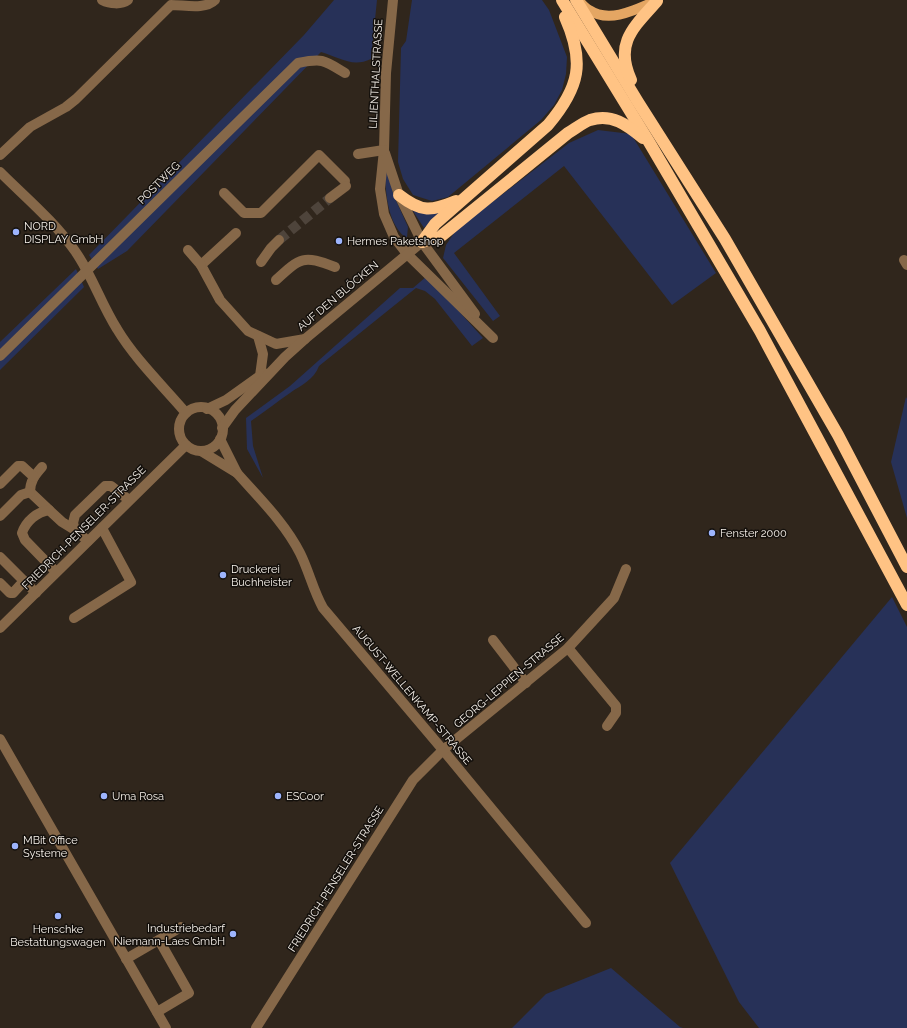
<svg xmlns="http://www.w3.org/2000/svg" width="907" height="1028" font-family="Raleway,sans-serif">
	<rect width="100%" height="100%" fill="#30261c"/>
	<g fill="#273158">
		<path d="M 334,0 L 377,0 L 371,59 C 352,68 339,57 321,52 L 127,251 L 98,269 L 89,255 L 304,35 Z"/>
		<path d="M 412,0 L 542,0 L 549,10 L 567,57 L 566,74 L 562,90 L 554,105 L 541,120 L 448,197 L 432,201 L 413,195 L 403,179 L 398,162 L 401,48 L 406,41 Z"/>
		<path d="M 598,130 L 631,134 L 716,273 L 672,305 L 564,166 L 454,253 L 500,316 L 493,321 L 443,258 L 446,245 L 456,230 L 569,143 Z"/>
		<path d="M 385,165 L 394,196 L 408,227 L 407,237 L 405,237 C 386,222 385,186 385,165 Z"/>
		<path d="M 411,208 L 441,212 L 424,228 Z"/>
		<path d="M 76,269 L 84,287 L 0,370 L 0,342 Z"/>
		<path d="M 427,276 L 483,338 L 472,346 L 435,299 L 425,291 L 416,288 L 319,366 C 314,380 301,385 290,393 C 277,402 264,412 251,421 L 253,446 L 263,478 L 247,449 L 246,418 L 290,386 L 400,288 L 413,288 Z"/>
		<path d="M 906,397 L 907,399 L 907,518 L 891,462 Z"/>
		<path d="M 892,597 L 907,627 L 907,1028 L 759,1028 L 739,1002 L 670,863 Z"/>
		<path d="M 611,968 L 680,1027 L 683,1028 L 512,1028 L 546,994 Z"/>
	</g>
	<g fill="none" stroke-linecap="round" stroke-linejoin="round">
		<path stroke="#4e443b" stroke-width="10" stroke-dasharray="10 5" stroke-linecap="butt" d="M 279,240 L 330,198"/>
		<g stroke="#866849" stroke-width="10">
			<path d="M 102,0 C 110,4 121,5 128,0"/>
			<path d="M 393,0 L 386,73 L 384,150 L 380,189 L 384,214 L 394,237 L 407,254 L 493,338"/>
			<path d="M 385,153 L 399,195 L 422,242 L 475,314"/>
			<path d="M 358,154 L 384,150"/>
			<path d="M 0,155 L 30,127 L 66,107 L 76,99 L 171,5 C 185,5 205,10 215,0"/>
			<path d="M 0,172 C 25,197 55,222 75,251 C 92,275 101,304 117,329 C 135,359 163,386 186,413"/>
			<path d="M 224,193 L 244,213 L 261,213 L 319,155 L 345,181"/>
			<path d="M 330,198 L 346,186"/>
			<path d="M 236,233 L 201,265 L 220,300 L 248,331 L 276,344 L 305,339"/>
			<path d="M 188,250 L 201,265"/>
			<path d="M 904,260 L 907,265"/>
			<path d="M 261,262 L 271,248 L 279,240"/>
			<path d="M 276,280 C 301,257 303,255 335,267"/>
			<path d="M 258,336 L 263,354 L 260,376"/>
			<path d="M 0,356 L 298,63 C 323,58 324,60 345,73"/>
			<circle cx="201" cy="429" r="22"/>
			<path d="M 207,409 L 226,400 L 264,373"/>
			<path d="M 222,428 L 235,410 L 285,357 L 305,339 L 422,242"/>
			<path d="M 201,451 L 237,473 L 220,439"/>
			<path d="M 42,467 C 35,475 30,481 30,492 L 49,510"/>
			<path d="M 237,473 C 259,498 285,523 300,553 C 309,571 313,590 323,608 L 443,750 L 586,923"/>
			<path d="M 0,484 L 18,466 L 22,466 L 34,477"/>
			<path d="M 0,516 L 21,495 L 30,492"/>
			<path d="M 88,541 L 75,530 L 73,523 L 75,515 L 105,486 L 111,486 L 129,500"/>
			<path d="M 0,557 L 36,593"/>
			<path d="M 56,572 L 25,540 L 22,533 C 26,521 37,512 49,510 L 62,522 L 75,530"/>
			<path d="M 0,583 L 10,593 L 13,593 L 24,581"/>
			<path d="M 74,618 L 131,582 L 102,528"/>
			<path d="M 0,628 L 186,445"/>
			<path d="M 493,640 L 526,683"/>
			<path d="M 568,648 L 616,706 L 616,713 L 607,726"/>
			<path d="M 0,739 L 166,1028"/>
			<path d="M 126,959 L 181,927"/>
			<path d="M 157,1012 L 189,993 L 159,940"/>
			<path d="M 256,1028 L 413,780 L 443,750 L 568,648 L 614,598 L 626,569"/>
		</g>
		<path stroke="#e4a663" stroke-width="10" d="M 579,1 C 582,4 585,8 589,10 C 610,24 637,9 658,0"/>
		<g stroke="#ffc384" stroke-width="12">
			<path d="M 562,0 L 649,142 L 760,331 L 907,605"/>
			<path d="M 576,0 L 638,102 L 725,239 L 838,435 L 907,567"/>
			<path d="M 631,80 C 614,43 634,27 657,1"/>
			<path d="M 399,195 C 422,213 431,211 456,201"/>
			<path d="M 422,242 L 435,224 L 548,125 C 580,87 585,62 565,17"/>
			<path d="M 422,242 L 440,237 L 568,133 C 575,129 582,123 590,120 C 612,113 627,125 643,138"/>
		</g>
	</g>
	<g fill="#9db4fd" stroke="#14100c" stroke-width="1.5">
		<circle cx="16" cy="232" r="4"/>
		<circle cx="339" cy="241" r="4"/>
		<circle cx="712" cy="533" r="4"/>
		<circle cx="223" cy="575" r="4"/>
		<circle cx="104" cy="796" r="4"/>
		<circle cx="278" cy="796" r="4"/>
		<circle cx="15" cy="846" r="4"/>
		<circle cx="58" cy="916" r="4"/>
		<circle cx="233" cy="934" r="4"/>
	</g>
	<g text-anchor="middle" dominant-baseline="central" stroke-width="3" stroke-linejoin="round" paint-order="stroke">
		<g font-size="11" fill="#f7f1ea" stroke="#14100c">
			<text transform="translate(376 74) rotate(-87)">LILIENTHALSTRASSE</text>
			<text transform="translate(159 183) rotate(-45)">POSTWEG</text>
			<text transform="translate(338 296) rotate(-40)">AUF DEN BLÖCKEN</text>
			<text transform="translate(84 528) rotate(-45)">FRIEDRICH-PENSELER-STRASSE</text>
			<text transform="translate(509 681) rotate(-40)">GEORG-LEPPIEN-STRASSE</text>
			<text transform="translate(412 695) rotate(50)">AUGUST-WELLENKAMP-STRASSE</text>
			<text transform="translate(336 879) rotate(-58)">FRIEDRICH-PENSELER-STRASSE</text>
		</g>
		<g font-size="11" fill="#f7f1ea" stroke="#14100c" text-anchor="start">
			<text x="24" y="226">NORD<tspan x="24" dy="13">DISPLAY GmbH</tspan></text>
			<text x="347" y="241">Hermes Paketshop</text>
			<text x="720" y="533">Fenster 2000</text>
			<text x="231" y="569">Druckerei<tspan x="231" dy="13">Buchheister</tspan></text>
			<text x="112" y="796">Uma Rosa</text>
			<text x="286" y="796">ESCoor</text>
			<text x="23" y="840">MBit Office<tspan x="23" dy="13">Systeme</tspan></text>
			<text x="225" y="928" text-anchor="end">Industriebedarf<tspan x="225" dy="13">Niemann-Laes GmbH</tspan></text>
			<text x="58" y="929" text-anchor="middle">Henschke<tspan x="58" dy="13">Bestattungswagen</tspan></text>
		</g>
	</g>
</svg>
